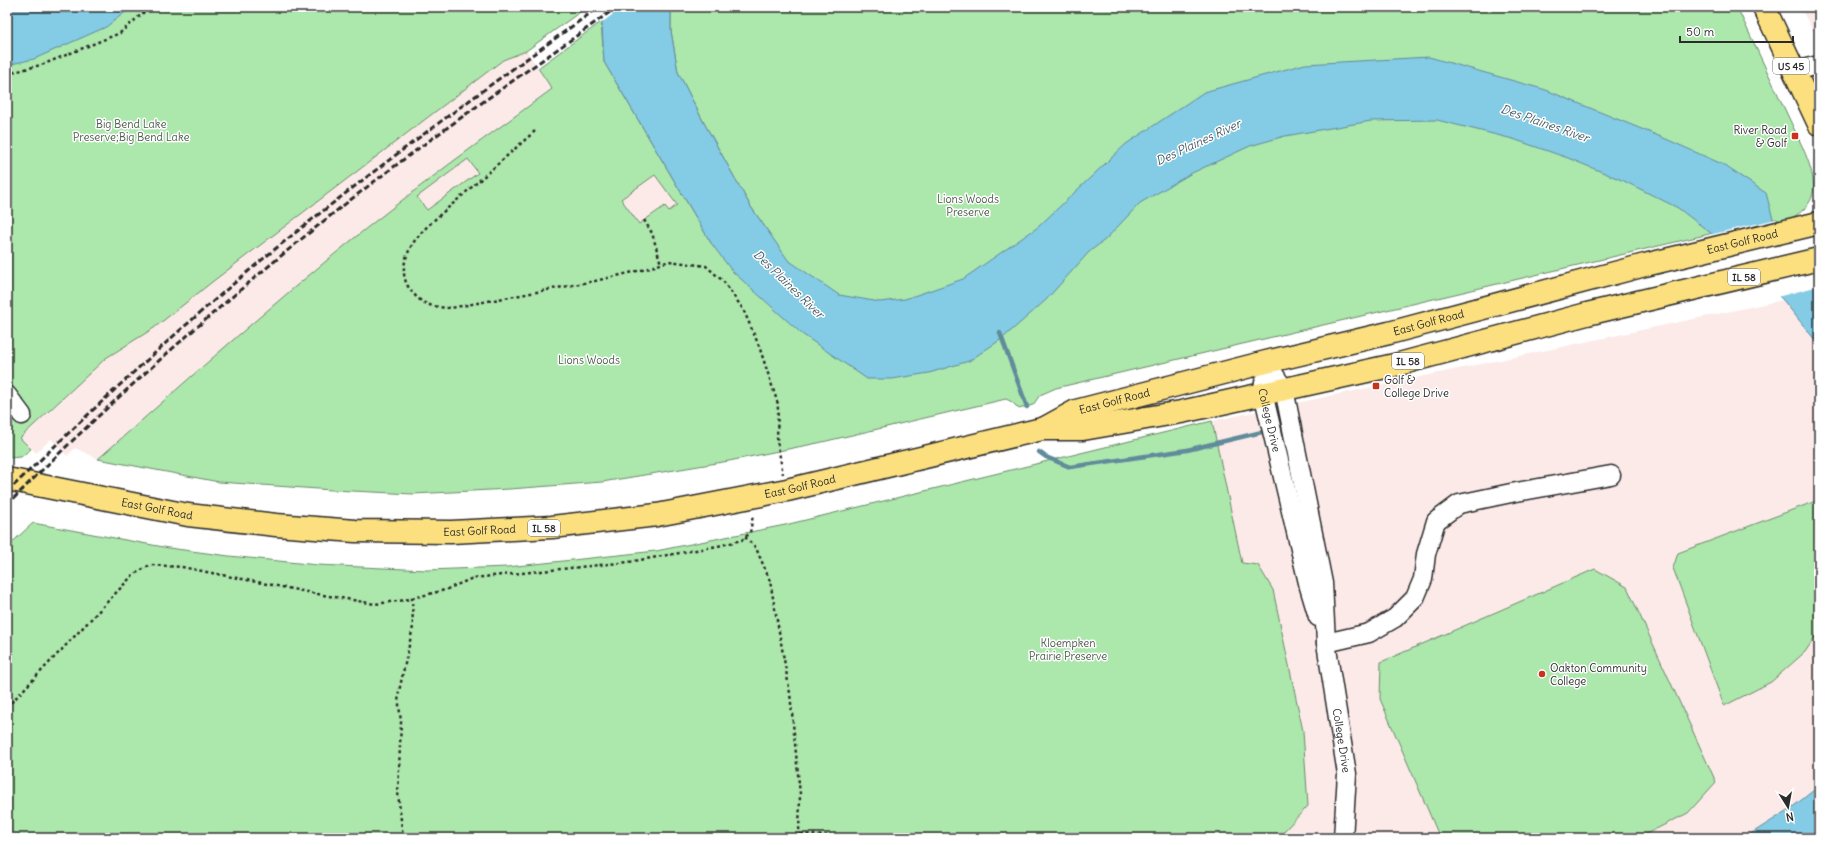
<svg xmlns="http://www.w3.org/2000/svg" width="1826" height="845" font-family="Delius,sans-serif">
	<rect width="100%" height="100%" fill="#fff"/>
	<filter id="ink" filterUnits="userSpaceOnUse"><feTurbulence type="fractalNoise" baseFrequency=".025" numOctaves="2"/><feDisplacementMap in="SourceGraphic" scale="8" xChannelSelector="R" yChannelSelector="G"/><feConvolveMatrix kernelMatrix="1 2 1 2 8 2 1 2 1" color-interpolation-filters="sRGB"/></filter>
	<g filter="url(#ink)">
		<g fill="#fceae9">
			<path d="M 587,7 L 527,51 L 538,68 L 601,22 L 604,62 L 711,243 L 246,329 L 98,459 L 75,448 L 67,456 L 51,439 L 36,453 L 20,438 L 105,359 L 261,180 Z"/>
			<path d="M 1800,7 L 1819,7 L 1819,42 Z"/>
			<path d="M 1783,300 L 1819,345 L 1819,786 L 1790,809 L 1744,838 L 1159,838 L 1293,808 L 1212,421 Z"/>
		</g>
		<g fill="#ace7ac" stroke="#6c896c" fill-rule="evenodd">
			<path d="M 7,7 L 587,7 L 526,51 L 503,60 L 212,282 L 154,328 L 106,358 L 20,438 L 31,449 L 21,457 L 7,458 Z"/>
			<path d="M 671,7 L 1737,7 L 1803,148 C 1818,184 1822,206 1781,223 L 1777,219 L 1773,219 L 1056,388 L 1040,395 L 1033,405 L 1019,409 L 1012,402 L 1006,399 L 818,443 L 729,461 L 602,482 L 510,489 L 413,494 L 332,490 L 219,482 L 98,459 C 201,368 304,275 414,191 C 459,156 506,123 552,89 L 538,68 L 601,22 L 604,62 L 711,243 L 769,233 L 751,207 L 703,121 L 678,72 L 671,31 ZM 468,159 L 478,173 L 427,210 L 417,197 ZM 655,175 L 677,205 L 669,211 L 665,206 L 639,224 L 621,199 Z"/>
			<path d="M 1212,421 L 1242,563 L 1258,565 L 1273,590 L 1303,731 L 1308,806 L 1284,831 L 1286,838 L 7,838 L 7,547 L 33,523 L 169,548 L 229,556 L 318,565 L 427,570 L 507,567 L 656,551 L 785,525 Z"/>
			<path d="M 1816,501 L 1819,507 L 1819,631 L 1805,652 L 1771,682 L 1724,706 L 1673,568 L 1678,553 Z"/>
			<path d="M 1595,569 L 1627,587 L 1716,782 L 1688,813 L 1638,838 L 1440,838 L 1380,699 L 1381,662 Z"/>
		</g>
		<g fill="#84cbe5" stroke="#608b9b">
			<path d="M 7,7 L 132,7 L 106,27 L 34,59 L 7,65 Z"/>
			<path d="M 601,7 L 671,7 L 671,31 L 678,72 L 703,121 L 751,207 L 788,260 L 839,295 L 880,302 L 905,299 L 963,279 L 1038,227 L 1126,144 L 1204,92 L 1305,64 L 1429,57 L 1546,90 L 1666,139 L 1722,164 L 1766,193 L 1773,219 L 1819,271 L 1819,345 L 1783,300 L 1712,234 L 1678,208 L 1624,181 L 1568,158 L 1513,139 L 1437,120 L 1371,121 L 1285,136 L 1250,146 L 1192,173 L 1140,203 L 1106,239 L 1089,252 L 1046,300 L 1003,338 L 969,361 L 929,373 L 892,379 L 867,379 L 802,334 L 732,271 L 711,243 L 604,62 Z"/>
			<path d="M 1819,786 L 1819,838 L 1744,838 L 1790,809 Z"/>
		</g>
		<g fill="#fff">
			<path d="M 599,7 L 623,7 L 600,24 Z"/>
			<path d="M 1776,219 L 1819,268 L 1819,286 L 1777,297 L 1709,235 Z"/>
		</g>
		<g fill="none" stroke-linecap="round" stroke-linejoin="round">
			<g stroke="#608b9b" stroke-width="4.5">
				<path d="M 1000,333 L 1027,407"/>
				<path d="M 1039,452 L 1046,457 L 1070,467 L 1187,450 L 1262,432"/>
			</g>
			<defs>
				<g id="minor">
					<path d="M 1794,71 L 1819,65"/>
					<path id="s1" d="M 1266,362 L 1284,389 L 1323,583 L 1326,643 L 1347,774 L 1343,838"/>
					<path id="s2" d="M 1264,382 L 1263,393 L 1309,587 L 1318,617"/>
					<path d="M 7,395 L 22,415"/>
					<path d="M 1326,643 L 1369,633 L 1395,618 L 1415,598 L 1423,579 L 1426,554 L 1436,521 L 1459,504 L 1511,493 L 1611,475"/>
				</g>
				<g id="major">
					<path d="M 1764,7 L 1819,124"/>
					<path id="s3" d="M 1045,428 L 1076,411 L 1266,362 L 1389,333 L 1645,265 L 1819,223"/>
					<path id="s4" d="M 7,479 L 188,515 L 276,525 L 355,531 L 451,532 L 552,527 L 657,515 L 787,490 L 1042,429 L 1083,429 L 1181,412 L 1399,364 L 1587,314 L 1819,259"/>
				</g>
			</defs>
			<use href="#minor" stroke="#2b2b2b" stroke-width="21"/>
			<use href="#major" stroke="#2b2b2b" stroke-width="25"/>
			<g stroke="#2b2b2b" stroke-width="2.5" stroke-dasharray="3 3" stroke-linecap="butt">
				<path d="M 7,74 L 44,64 L 120,33 L 150,7"/>
				<path d="M 535,131 C 508,155 482,178 455,202 C 443,212 419,232 412,245 C 404,259 400,274 409,288 C 421,305 431,307 451,308 L 595,281 L 646,269 L 669,261 L 706,266 L 723,281 L 743,309 L 759,346 L 778,404 L 777,440 L 783,474"/>
				<path d="M 644,220 L 652,233 L 661,264"/>
				<path d="M 745,537 L 756,548 L 770,581 L 790,693 L 800,794 L 799,834"/>
				<path d="M 7,707 L 133,575 L 150,565 L 182,567 L 312,593 L 375,604 L 405,600 L 445,590 L 473,578 L 629,562 L 718,546 L 742,540 L 750,533 L 753,515"/>
				<path d="M 403,838 L 398,793 L 401,722 L 398,696 L 413,627 L 412,598"/>
				<path d="M 783,838 L 799,834 L 862,838"/>
			</g>
			<use href="#minor" stroke="#fff" stroke-width="18"/>
			<use href="#major" stroke="#fce080" stroke-width="22"/>
			<g stroke="#2b2b2b" stroke-width="3" stroke-dasharray="6 3" stroke-linecap="butt">
				<path d="M 7,492 C 92,410 178,329 269,254 C 376,167 487,87 599,7"/>
				<path d="M 7,505 C 110,401 220,304 335,212 C 426,140 522,75 617,7"/>
			</g>
		</g>
	</g>
	<g fill="#c8321e" stroke="#fff" stroke-width="1.5">
		<rect x="1791" y="132" width="8" height="8" rx="2"/>
		<rect x="1372" y="382" width="8" height="8" rx="2"/>
		<circle cx="1542" cy="674" r="4"/>
	</g>
	<g text-anchor="middle" dominant-baseline="central" stroke-width="3" stroke-linejoin="round" paint-order="stroke">
		<g fill="#fff" stroke="#6b6b6b" stroke-width="1">
			<rect x="1773" y="58" width="36" height="16" rx="3"/>
			<rect x="1728" y="269" width="32" height="16" rx="3"/>
			<rect x="1392" y="353" width="32" height="16" rx="3"/>
			<rect x="528" y="520" width="32" height="16" rx="3"/>
		</g>
		<g font-size="10" font-weight="bold" fill="#2b2b2b">
			<text x="1791" y="66">US 45</text>
			<text x="1744" y="277">IL 58</text>
			<text x="1408" y="361">IL 58</text>
			<text x="544" y="528">IL 58</text>
		</g>
		<g font-size="11" fill="#4b5a4b" stroke="#fff">
			<text x="131" y="124">Big Bend Lake<tspan x="131" dy="13">Preserve;Big Bend Lake</tspan></text>
			<text x="968" y="199">Lions Woods<tspan x="968" dy="13">Preserve</tspan></text>
			<text x="589" y="360">Lions Woods</text>
			<text x="1068" y="643">Kloempken<tspan x="1068" dy="13">Prairie Preserve</tspan></text>
		</g>
		<g font-size="11" fill="#2b2b2b" stroke="#fff" text-anchor="start">
			<text x="1787" y="130" text-anchor="end">River Road<tspan x="1787" dy="13">&amp; Golf</tspan></text>
			<text x="1384" y="380">Golf &amp;<tspan x="1384" dy="13">College Drive</tspan></text>
			<text x="1550" y="668">Oakton Community<tspan x="1550" dy="13">College</tspan></text>
		</g>
		<g font-size="11" fill="#2b2b2b" stroke="#fff">
			<text stroke="none"><textPath href="#s3" startOffset="723">East Golf Road</textPath></text>
			<text stroke="none"><textPath href="#s3" startOffset="399">East Golf Road</textPath></text>
			<text stroke="none"><textPath href="#s3" startOffset="75">East Golf Road</textPath></text>
			<text stroke="none"><textPath href="#s2" startOffset="39">College Drive</textPath></text>
			<text stroke="none"><textPath href="#s4" startOffset="801">East Golf Road</textPath></text>
			<text stroke="none"><textPath href="#s4" startOffset="153">East Golf Road</textPath></text>
			<text stroke="none"><textPath href="#s4" startOffset="477">East Golf Road</textPath></text>
			<text stroke="none"><textPath href="#s1" startOffset="389">College Drive</textPath></text>
		</g>
		<g font-size="12" font-style="italic" fill="#465b63" stroke="#fff">
			<text transform="translate(1545 123) rotate(19)">Des Plaines River</text>
			<text transform="translate(1198 142) rotate(-25)">Des Plaines River</text>
			<text transform="translate(789 284) rotate(44)">Des Plaines River</text>
		</g>
	</g>
	<rect width="1826" height="845" fill="none" stroke="#fff" stroke-width="24"/>
	<rect x="12" y="12" width="1802" height="821" fill="none" stroke="#2b2b2b" stroke-width="1.5" filter="url(#ink)"/>
	<g transform="translate(1788 807) rotate(169)" stroke="#ffffff" stroke-width="3" paint-order="stroke">
	<path d="M0-3L7 15L0 10L-7 15Z" fill="#2b2b2b"/>
	<text y="-6" font-size="11" font-weight="bold" text-anchor="middle" fill="#2b2b2b">N</text>
	</g>
	<path d="M1680 36v6h113v-6" fill="none" stroke="#2b2b2b" stroke-width="2"/>
	<text x="1686" y="36" font-size="12" fill="#2b2b2b" stroke="#ffffff" stroke-width="3" paint-order="stroke">50 m</text>
</svg>
